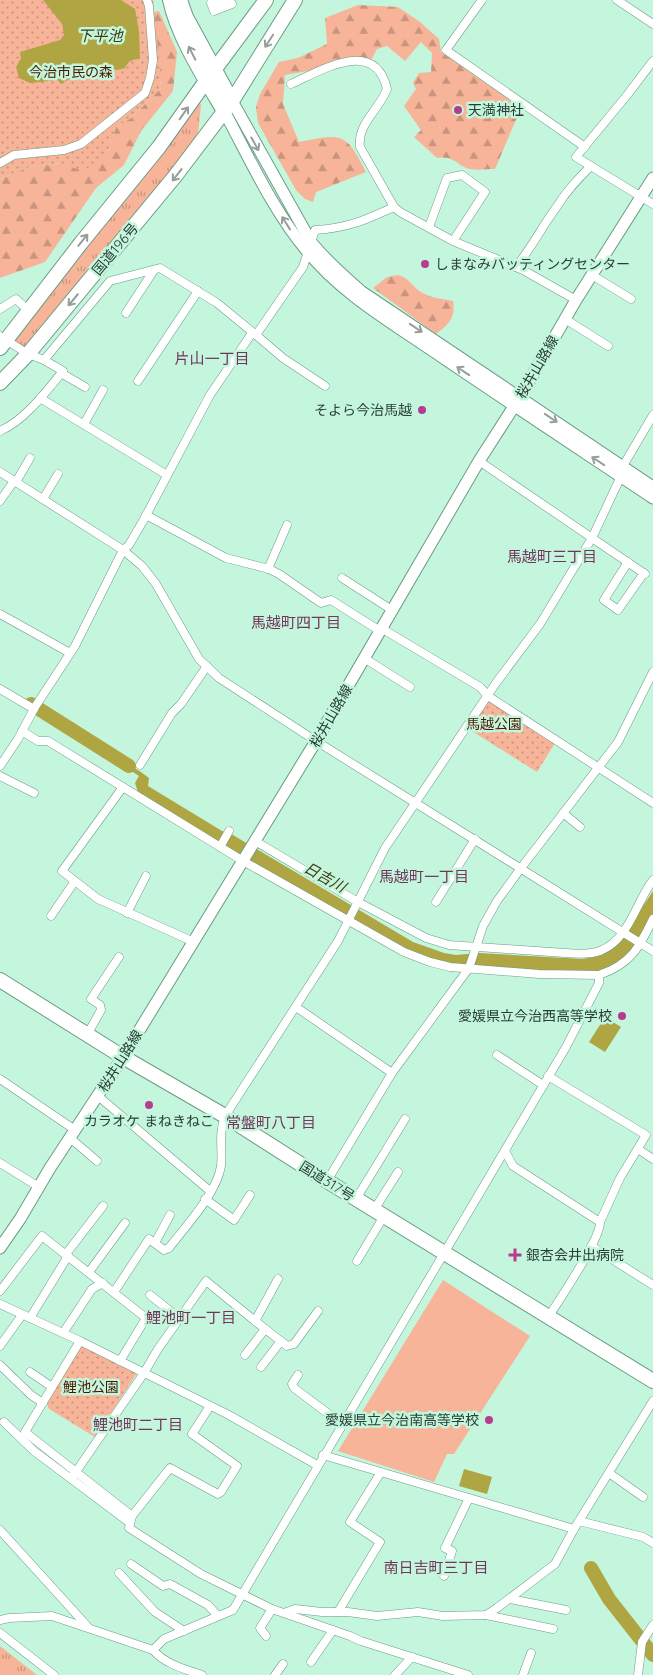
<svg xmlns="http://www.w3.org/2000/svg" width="653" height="1675" font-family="Quicksand,'Noto Sans JP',sans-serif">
	<defs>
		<pattern id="grass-tufts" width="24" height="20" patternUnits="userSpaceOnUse" patternTransform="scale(1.25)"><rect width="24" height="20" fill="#f7b498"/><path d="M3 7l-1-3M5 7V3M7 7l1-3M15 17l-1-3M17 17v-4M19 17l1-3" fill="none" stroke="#c8947d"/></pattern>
		<pattern id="forest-firs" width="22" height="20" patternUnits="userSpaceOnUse" patternTransform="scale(1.25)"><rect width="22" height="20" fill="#f7b498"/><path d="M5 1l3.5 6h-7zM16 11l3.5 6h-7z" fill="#c8947d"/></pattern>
		<pattern id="park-dots" width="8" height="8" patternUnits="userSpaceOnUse" patternTransform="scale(1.25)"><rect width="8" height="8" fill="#f7b498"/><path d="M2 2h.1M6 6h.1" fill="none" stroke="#c8947d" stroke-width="1.8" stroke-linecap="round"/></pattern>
	</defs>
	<rect width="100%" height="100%" fill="#c3f6dd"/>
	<g fill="url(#grass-tufts)">
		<path d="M 198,101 L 201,105 L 198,134 L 190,146 L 149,199 L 91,264 L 36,340 L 23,351 L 16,346 L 14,333 Z"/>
		<path d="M 0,1646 L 37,1675 L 0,1675 Z"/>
	</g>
	<g fill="url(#forest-firs)">
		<path d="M 358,5 L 398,7 L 420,22 L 439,39 L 441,52 L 521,108 L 495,169 C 487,169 474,171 466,168 C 454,162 453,156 437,158 L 414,137 L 421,130 L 404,106 L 416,89 L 413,83 L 419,73 L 431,72 L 432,53 L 421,42 L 405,61 L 387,46 L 377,49 L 368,66 L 354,63 L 285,75 L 283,104 L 299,142 C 342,133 346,132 366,172 L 316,192 L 313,202 L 305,199 L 296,190 L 258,123 L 256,107 L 260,94 L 279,62 L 298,58 L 327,44 L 325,18 Z"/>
		<path d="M 159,11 L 177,52 L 173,91 L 141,131 L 124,165 L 96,188 L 45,262 L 0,278 L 0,179 L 26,168 L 61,163 L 108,152 L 116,127 L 131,118 L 161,88 L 154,12 Z"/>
		<path d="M 398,275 C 410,278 411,286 421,292 C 431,298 442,299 453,301 C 456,318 448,325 436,334 L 373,288 L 387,277 Z"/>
	</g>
	<g fill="url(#park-dots)">
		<path d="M 0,0 L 153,0 L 159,57 L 161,88 L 131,118 L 116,127 L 108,152 L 97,165 L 80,170 L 60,163 L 26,168 L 0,179 Z"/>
		<path d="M 489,699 L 555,743 L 537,772 L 467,728 Z"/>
		<path d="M 81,1345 L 137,1373 L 95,1437 L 49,1409 L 47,1403 Z"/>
	</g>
	<path fill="#f7b498" d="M 443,1280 L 530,1336 L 454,1454 L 447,1454 L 434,1482 L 338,1451 Z"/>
	<g fill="#afa542">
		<path d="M 43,0 L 121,0 L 135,9 L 139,31 L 140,59 C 132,59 128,61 125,68 C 114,72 108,67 97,75 C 82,73 73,76 61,84 L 58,80 L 30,83 L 19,78 L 16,67 L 21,58 L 20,52 L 60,40 L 64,35 L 62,24 Z"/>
		<path d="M 0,684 L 141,772 L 149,778 L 148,786 L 222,831 L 233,835 L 413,942 L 444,953 L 456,955 L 479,953 L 583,959 C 599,957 610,952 621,940 C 625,936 629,933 629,927 L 653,891 L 653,915 L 641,936 L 638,937 L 634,948 L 625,960 L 603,970 L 592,972 L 543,971 L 448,964 L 410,952 L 253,864 L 138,792 L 135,783 L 139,776 L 28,703 L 0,687 Z"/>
		<path d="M 605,1017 L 621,1027 L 605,1052 L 589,1042 Z"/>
		<path d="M 464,1469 L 492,1477 L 487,1494 L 459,1486 Z"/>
	</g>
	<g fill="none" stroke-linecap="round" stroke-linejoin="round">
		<g stroke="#afa542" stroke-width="14">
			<path d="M 31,704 L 129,766"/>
			<path d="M 591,1568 L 609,1599 L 653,1655"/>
		</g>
		<defs>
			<g id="street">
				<path d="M 227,0 L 211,3 L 214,11 L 232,4"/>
				<path d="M 482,0 L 446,50 L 585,147"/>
				<path d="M 617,0 L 653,24"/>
				<path d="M 653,61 L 628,94 L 576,157 L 653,204"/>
				<path d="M 291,84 C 322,70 375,37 387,89 C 379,110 357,124 360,147 L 394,207 L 400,212 L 453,241 L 523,270 L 576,300"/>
				<path d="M 0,163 L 14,155 L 64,150 L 81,144 L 145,93 L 150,78 L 153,60 L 149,6 L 147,0"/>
				<path d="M 429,227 L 447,178 L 462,175 L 485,192 L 453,241"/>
				<path d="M 516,267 C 532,247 543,225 558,205 C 567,190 579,178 591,166"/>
				<path d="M 592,275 L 631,299"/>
				<path d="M 0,309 L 16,299 L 29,311"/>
				<path d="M 126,313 L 154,270"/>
				<path d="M 565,319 L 608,346"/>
				<path d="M 256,335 L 283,358 L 325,386"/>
				<path d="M 0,336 L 28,354 L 44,360 L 110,281 L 160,268 L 217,303 L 256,335 L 303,267 L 315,230 C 348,228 365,220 394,207"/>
				<path d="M 61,373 L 85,387"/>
				<path d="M 138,381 L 198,291"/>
				<path d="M 40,398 L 167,475"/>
				<path d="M 84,424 L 103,390"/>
				<path d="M 0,431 C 25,420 46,392 63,371 L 44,360"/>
				<path d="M 479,461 L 645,574"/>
				<path d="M 623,466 L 653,415"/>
				<path d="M 0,472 L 123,550 L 142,566 L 156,584 L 199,659 L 219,678 L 316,741 L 653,951"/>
				<path d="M 16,482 L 30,458"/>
				<path d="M 43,499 L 58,474"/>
				<path d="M 0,501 L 14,481"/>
				<path d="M 146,515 L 226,558 L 269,569 L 279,574 L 321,603 L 331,600 L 380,631"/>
				<path d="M 628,562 L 604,600 L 618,610 L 644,573"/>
				<path d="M 268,569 L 287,525"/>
				<path d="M 342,578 L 392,610"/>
				<path d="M 0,614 L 70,653"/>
				<path d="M 381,628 L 480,687 L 488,696 L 653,803"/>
				<path d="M 364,658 L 410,687"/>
				<path d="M 0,689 L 34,709"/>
				<path d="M 22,731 L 38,741 L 48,741 L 243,861 L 404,952 L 430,962 L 450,967 L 539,974 L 599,975"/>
				<path d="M 140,765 L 172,713 L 181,704 L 207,666"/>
				<path d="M 0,766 L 18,739 L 35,707 L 75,646 L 123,550 L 129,545 L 143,521 L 210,395 L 252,333"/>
				<path d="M 0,776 L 34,793"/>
				<path d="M 123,787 L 62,871 L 98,899 L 194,942"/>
				<path d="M 563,813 L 580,827"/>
				<path d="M 255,841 L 358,902 L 426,938 L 449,945 L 565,953 C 576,954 590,955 600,951 C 629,940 636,902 653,880"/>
				<path d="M 220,847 L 229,831"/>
				<path d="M 436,902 L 475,839"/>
				<path d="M 127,913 L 146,876"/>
				<path d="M 51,916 L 75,881"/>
				<path d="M 296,1007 L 392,1073"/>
				<path d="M 87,1035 L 101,1010 L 100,1005 L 91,999 L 119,957"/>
				<path d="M 497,1055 L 543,1085"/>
				<path d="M 548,1076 L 646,1135 L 620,1178 L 600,1222 C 601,1238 560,1299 549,1316"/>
				<path d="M 0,1079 L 75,1130"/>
				<path d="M 98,1096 L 210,1191"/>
				<path d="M 70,1138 L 97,1161"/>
				<path d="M 638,1149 L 653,1159"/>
				<path d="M 505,1151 L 513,1166 L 600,1222"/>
				<path d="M 0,1163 L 39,1187"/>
				<path d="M 327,1181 L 392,1073 L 469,968 L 483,926 L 497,901 L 521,868 L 618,742 L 653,672"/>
				<path d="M 205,1199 L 234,1220 L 250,1195"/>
				<path d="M 356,1199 L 405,1119"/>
				<path d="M 374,1210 L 398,1172"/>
				<path d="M 155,1243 L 170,1215"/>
				<path d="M 591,1246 L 653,1285"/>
				<path d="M 66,1254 L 103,1206"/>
				<path d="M 357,1261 L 384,1216"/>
				<path d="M 89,1272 L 125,1223"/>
				<path d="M 0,1291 L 42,1236 L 146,1318 L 120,1361"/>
				<path d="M 114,1292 L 149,1239 L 164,1250 L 169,1248 C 185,1227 217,1193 221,1166 C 223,1148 218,1136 225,1116 L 338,941 L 385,848 L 496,683 L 540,624 L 592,538 L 622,474"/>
				<path d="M 150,1295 L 179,1318"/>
				<path d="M 0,1304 L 80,1341 L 227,1414 L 317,1465"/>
				<path d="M 30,1318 L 68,1256"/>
				<path d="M 255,1321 L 287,1346 L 294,1344 L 318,1311"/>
				<path d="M 63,1333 L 92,1289 L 103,1283"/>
				<path d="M 80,1341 L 25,1432 L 132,1516 L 129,1528 L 201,1574 L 272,1609 L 350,1636 L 361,1641 L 468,1675"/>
				<path d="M 0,1346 L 22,1315"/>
				<path d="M 245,1355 L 265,1329"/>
				<path d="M 0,1365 L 31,1395 L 43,1403"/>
				<path d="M 261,1367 L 281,1341"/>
				<path d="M 30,1372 L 52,1387"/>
				<path d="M 298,1375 L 292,1384 L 294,1388 L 342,1424"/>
				<path d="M 4,1422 L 34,1451 L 130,1523"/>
				<path d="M 323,1455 L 574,1529"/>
				<path d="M 609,1473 L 643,1497"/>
				<path d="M 71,1479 L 144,1373 L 158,1349 L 206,1281 L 255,1321 L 278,1279"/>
				<path d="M 132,1516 L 170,1468 L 218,1494 L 221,1492 L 237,1466 L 192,1434 L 210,1406"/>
				<path d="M 579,1521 L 643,1537 L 653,1543"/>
				<path d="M 0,1530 L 88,1627"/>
				<path d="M 131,1564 L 163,1586 L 170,1584 L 208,1605 L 218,1616"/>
				<path d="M 119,1573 L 155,1612 L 184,1631"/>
				<path d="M 444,1576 L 452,1551 L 445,1548 L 469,1498"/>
				<path d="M 510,1599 L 566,1610"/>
				<path d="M 338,1612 L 380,1542 L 350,1522 L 381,1472"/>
				<path d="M 284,1613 L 295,1609 L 322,1612 L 348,1612 L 377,1616 L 418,1612 L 443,1616 L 486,1615 L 497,1608 L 555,1564 L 574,1529 L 653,1401"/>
				<path d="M 486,1615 L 553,1629"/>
				<path d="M 0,1620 L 9,1618 L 52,1616 L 153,1650 C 165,1664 184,1669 202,1675"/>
				<path d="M 0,1633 L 54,1675"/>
				<path d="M 266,1636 L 260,1628 L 272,1609"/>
				<path d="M 153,1650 L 164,1639 L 233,1610 L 566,1047 L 599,983 L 599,975 C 631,964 639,948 653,919"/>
				<path d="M 311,1662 L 333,1630"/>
				<path d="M 275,1675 L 283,1664"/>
				<path d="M 395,1675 L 412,1657"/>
				<path d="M 523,1675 L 531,1653"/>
				<path d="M 638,1675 L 642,1642 L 653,1625"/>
			</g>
			<g id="secondary">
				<path d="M 232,101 L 311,242 C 326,261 344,276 362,292 L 653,487"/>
				<path d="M 224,111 C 249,157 273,211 307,251 C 342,294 391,322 436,353 C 508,402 581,450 653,498"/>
				<path d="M 0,1248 L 20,1219 L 50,1168 L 123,1057 L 316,741 L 479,461 L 520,397 L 576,300 L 653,178"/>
			</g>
			<g id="highway">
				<path d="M 170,0 C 178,37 205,79 224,111"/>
				<path d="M 180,0 L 186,17 L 232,101"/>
				<path d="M 0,348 L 81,243 L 159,147 L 206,81 L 266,0"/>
				<path d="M 0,383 L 28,354 L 176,175 L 232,101 L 295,0"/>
				<path d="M 0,980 L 123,1057 L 225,1116 L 327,1181 L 653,1381"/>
			</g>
		</defs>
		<use href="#street" stroke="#6c9c85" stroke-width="9"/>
		<use href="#secondary" stroke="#6c9c85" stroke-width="13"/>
		<use href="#highway" stroke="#6c9c85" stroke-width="16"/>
		<use href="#street" stroke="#fff" stroke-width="8"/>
		<use href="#secondary" stroke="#fff" stroke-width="11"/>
		<use href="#highway" stroke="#fff" stroke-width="14"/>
	</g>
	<defs><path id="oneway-shaft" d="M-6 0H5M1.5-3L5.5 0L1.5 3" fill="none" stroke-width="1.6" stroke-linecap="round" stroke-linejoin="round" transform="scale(1.25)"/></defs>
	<g stroke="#949e9a">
		<use href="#oneway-shaft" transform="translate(269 41) rotate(123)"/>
		<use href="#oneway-shaft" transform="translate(192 53) rotate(-117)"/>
		<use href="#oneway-shaft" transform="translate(184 113) rotate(-55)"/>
		<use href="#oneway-shaft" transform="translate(255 144) rotate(61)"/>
		<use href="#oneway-shaft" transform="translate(177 175) rotate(128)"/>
		<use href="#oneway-shaft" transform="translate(286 223) rotate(-122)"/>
		<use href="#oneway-shaft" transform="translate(83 240) rotate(-51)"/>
		<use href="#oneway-shaft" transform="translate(73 300) rotate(130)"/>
		<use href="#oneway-shaft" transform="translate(416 328) rotate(34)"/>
		<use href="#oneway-shaft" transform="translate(463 371) rotate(-146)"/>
		<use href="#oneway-shaft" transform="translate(551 418) rotate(34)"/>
		<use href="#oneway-shaft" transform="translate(598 461) rotate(-146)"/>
	</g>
	<g fill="#b63c8d" stroke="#c3f6dd" stroke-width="2">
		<circle cx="458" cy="110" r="5"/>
		<circle cx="425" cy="264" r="5"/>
		<circle cx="422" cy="410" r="5"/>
		<circle cx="622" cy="1016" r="5"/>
		<circle cx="149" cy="1105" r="5"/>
		<path d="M512.5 1247.5h5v5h5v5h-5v5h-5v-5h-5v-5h5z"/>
		<circle cx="489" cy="1420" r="5"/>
	</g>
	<g text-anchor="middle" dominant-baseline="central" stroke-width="5" stroke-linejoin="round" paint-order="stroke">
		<g font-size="14" fill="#4e1800" stroke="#c3f6dd">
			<text x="71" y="72">今治市民の森</text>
			<text x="494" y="724">馬越公園</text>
			<text x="91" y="1387">鯉池公園</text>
		</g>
		<g font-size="14" fill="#2a3e35" stroke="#c3f6dd" text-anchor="start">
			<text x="468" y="110">天満神社</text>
			<text x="435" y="264">しまなみバッティングセンター</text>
			<text x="412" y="410" text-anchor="end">そよら今治馬越</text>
			<text x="612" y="1016" text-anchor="end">愛媛県立今治西高等学校</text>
			<text x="149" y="1121" text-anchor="middle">カラオケ まねきねこ</text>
			<text x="526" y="1255">銀杏会井出病院</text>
			<text x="479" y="1420" text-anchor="end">愛媛県立今治南高等学校</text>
		</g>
		<g font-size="14" fill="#2a3e35" stroke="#c3f6dd">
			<text transform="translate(115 249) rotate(-50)">国道196号</text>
			<text transform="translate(537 367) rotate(-60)">桜井山路線</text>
			<text transform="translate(331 716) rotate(-60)">桜井山路線</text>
			<text transform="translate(120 1061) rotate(-58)">桜井山路線</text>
			<text transform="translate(327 1181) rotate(32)">国道317号</text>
		</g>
		<g font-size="15" font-style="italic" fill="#3e390f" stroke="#c3f6dd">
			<text x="100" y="35">下平池</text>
			<text transform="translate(325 877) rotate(29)">日吉川</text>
		</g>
		<g font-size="15" fill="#73355c" stroke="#c3f6dd">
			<text x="212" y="358">片山一丁目</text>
			<text x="552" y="556">馬越町三丁目</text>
			<text x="296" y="622">馬越町四丁目</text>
			<text x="424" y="876">馬越町一丁目</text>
			<text x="271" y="1122">常盤町八丁目</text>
			<text x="191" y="1317">鯉池町一丁目</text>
			<text x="138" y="1424">鯉池町二丁目</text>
			<text x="436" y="1567">南日吉町三丁目</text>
		</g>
	</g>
</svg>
